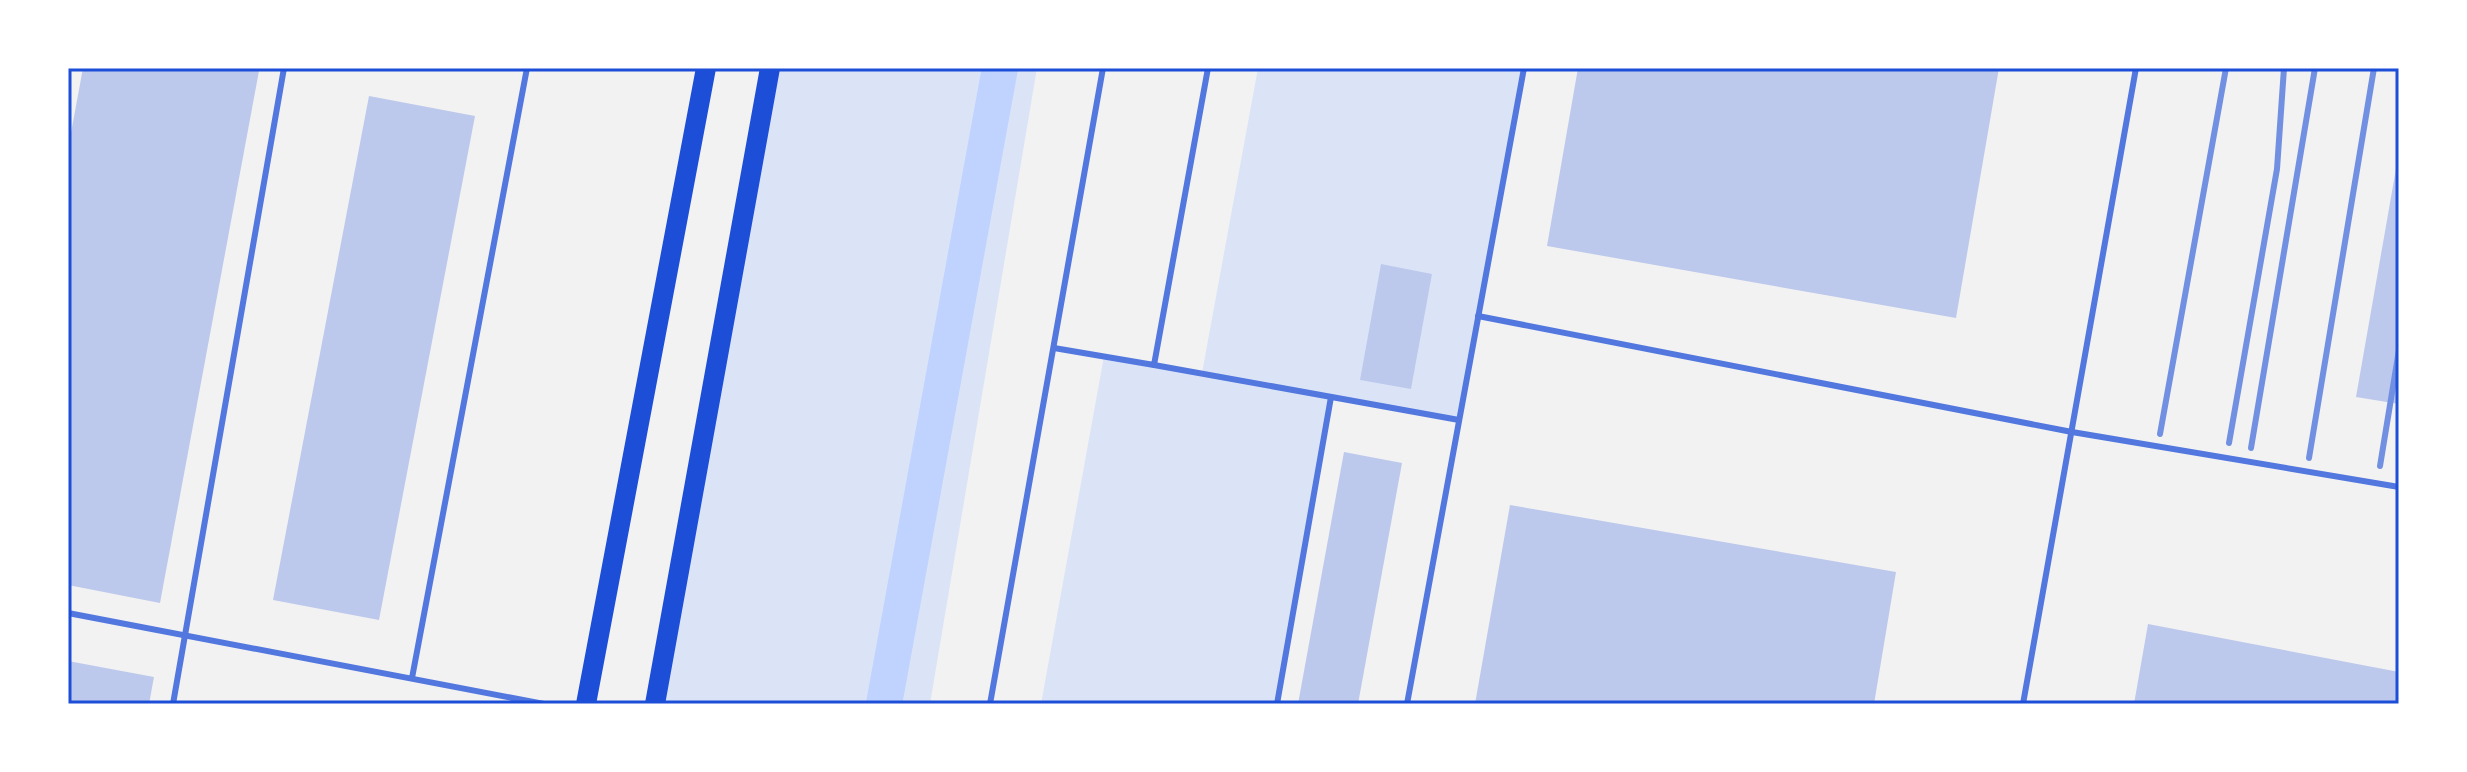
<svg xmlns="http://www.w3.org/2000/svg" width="2467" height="772" font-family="'Public Sans',sans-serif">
	<rect width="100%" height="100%" fill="#f2f2f2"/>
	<g fill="#dbe4f7">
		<path d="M 770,68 L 1037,68 L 930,704 L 655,704 Z"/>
		<path d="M 1258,68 L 1521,68 L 1459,420 L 1331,397 L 1277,704 L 1041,704 L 1104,356 L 1202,373 Z"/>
	</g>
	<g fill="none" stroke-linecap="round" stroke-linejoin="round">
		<path stroke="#bfd3fe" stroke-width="36" d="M 884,704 L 1000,68"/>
	</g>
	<g fill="#bdc9ec">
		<path d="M 83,68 L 259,71 L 160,603 L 68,585 L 68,149 Z"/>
		<path d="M 1578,68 L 1999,68 L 1956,318 L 1547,246 Z"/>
		<path d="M 369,96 L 475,116 L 379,620 L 273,600 Z"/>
		<path d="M 2397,163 L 2399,163 L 2399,404 L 2356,397 Z"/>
		<path d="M 1381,264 L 1432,274 L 1411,389 L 1360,380 Z"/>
		<path d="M 1344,452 L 1402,463 L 1358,704 L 1298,704 Z"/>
		<path d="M 1510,505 L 1896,572 L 1874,704 L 1475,704 Z"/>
		<path d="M 2148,624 L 2399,672 L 2399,704 L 2134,704 Z"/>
		<path d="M 68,661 L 154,677 L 149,704 L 68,704 Z"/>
	</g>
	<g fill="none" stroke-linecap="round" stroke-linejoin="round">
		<g stroke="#5277de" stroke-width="6">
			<path d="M 1478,316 L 2072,432 L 2399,487"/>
			<path d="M 1054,348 L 1154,365 L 1208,68"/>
			<path d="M 1154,365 L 1459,420"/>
			<path d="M 68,613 L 544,704"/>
			<path d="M 412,678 L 527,68"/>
			<path d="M 173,704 L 284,68"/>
			<path d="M 990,704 L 1103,68"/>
			<path d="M 1277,704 L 1331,397"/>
			<path d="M 1407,704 L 1524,68"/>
			<path d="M 2023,704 L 2136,68"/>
		</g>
		<g stroke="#1d4ed8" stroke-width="20">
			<path d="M 586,704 L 706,68"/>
			<path d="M 655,704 L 770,68"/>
		</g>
		<g stroke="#7290e2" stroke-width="6">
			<path d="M 2160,434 L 2226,68"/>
			<path d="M 2229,443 L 2277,169 L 2284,68"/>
			<path d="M 2251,448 L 2315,68"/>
			<path d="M 2309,458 L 2374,68"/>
			<path d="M 2380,466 L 2399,350"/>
		</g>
	</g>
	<rect width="2467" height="772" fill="none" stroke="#ffffff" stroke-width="140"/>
	<rect x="70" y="70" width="2327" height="632" fill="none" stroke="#1d4ed8" stroke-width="3"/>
</svg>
